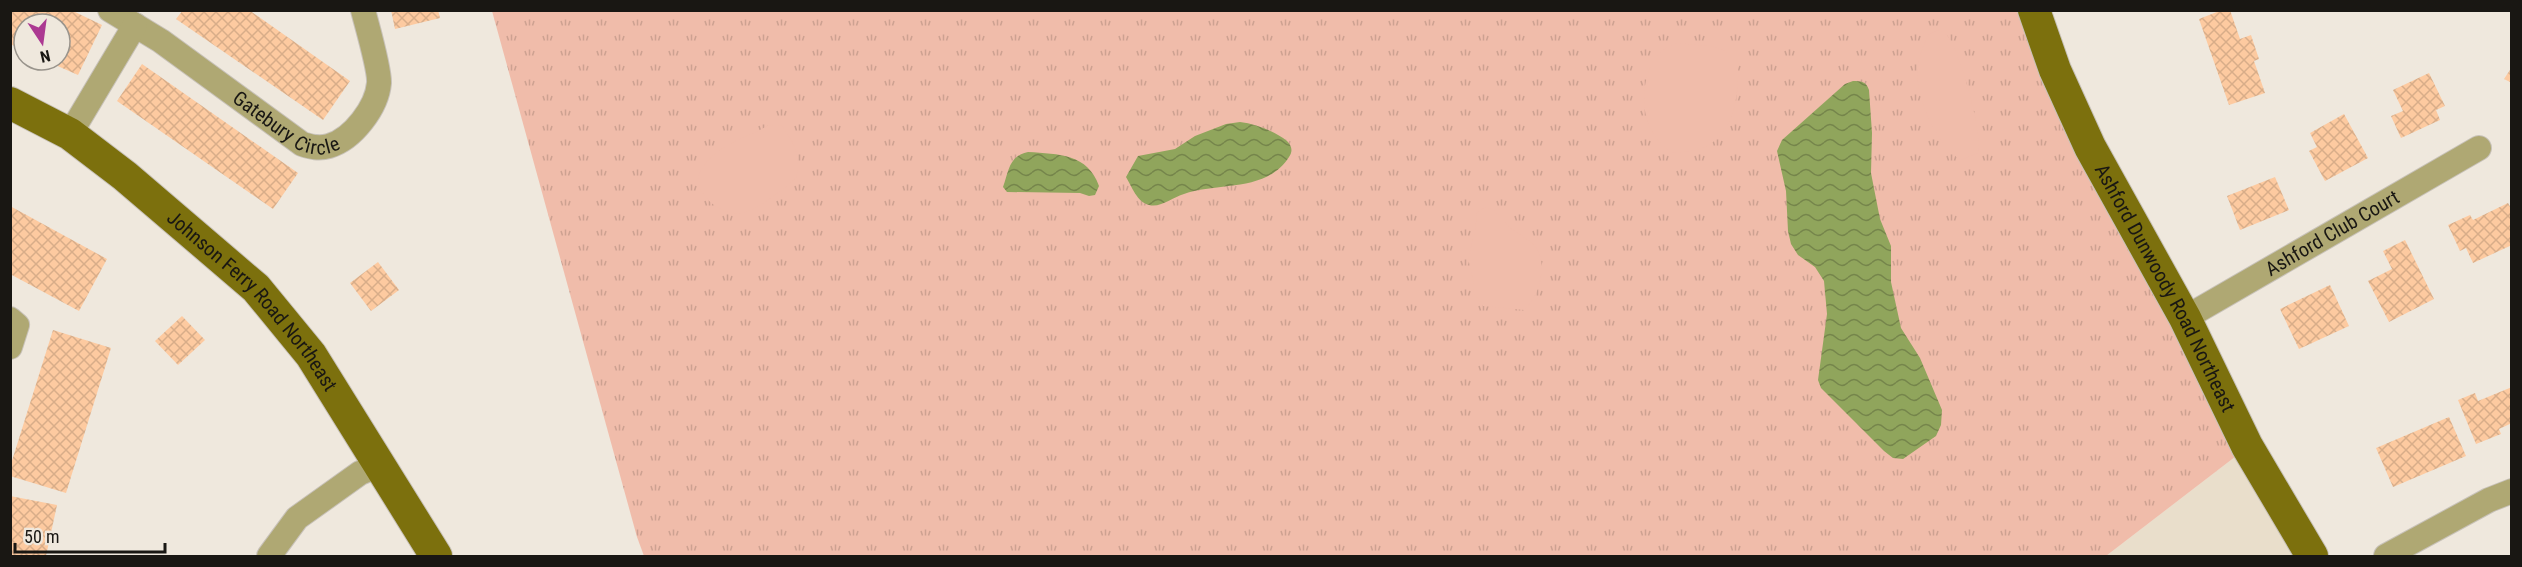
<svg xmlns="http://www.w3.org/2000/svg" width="2522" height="567" font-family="'Roboto Condensed',sans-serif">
	<defs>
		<pattern id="grass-tufts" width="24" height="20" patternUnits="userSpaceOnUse" patternTransform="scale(1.5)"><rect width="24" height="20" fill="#f0bcaa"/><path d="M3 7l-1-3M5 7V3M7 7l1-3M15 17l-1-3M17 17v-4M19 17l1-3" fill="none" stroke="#cda191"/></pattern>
		<pattern id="water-waves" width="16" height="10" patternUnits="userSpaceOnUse" patternTransform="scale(1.5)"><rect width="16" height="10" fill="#90a55c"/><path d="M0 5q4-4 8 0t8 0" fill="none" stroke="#75854b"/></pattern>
		<pattern id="building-cross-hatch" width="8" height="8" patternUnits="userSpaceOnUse" patternTransform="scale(1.5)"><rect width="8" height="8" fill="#fdcaa0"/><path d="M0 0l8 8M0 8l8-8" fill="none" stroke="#d8ad89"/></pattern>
	</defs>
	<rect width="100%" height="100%" fill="#efe8dd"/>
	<path fill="#e9decb" d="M 2244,450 L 2303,556 L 2106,556 Z"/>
	<path fill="url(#grass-tufts)" d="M 492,11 L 2037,11 L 2244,450 L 2106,556 L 644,556 L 637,537 Z"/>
	<g fill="#f0bcaa">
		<path d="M 1938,30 C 1942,32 1947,34 1949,38 C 1961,57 1983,132 1978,153 L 1961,160 C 1937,146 1913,94 1918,66 C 1919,56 1924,45 1928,35 Z"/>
		<path d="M 1679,43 C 1705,48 1720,40 1738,63 C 1739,92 1736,132 1705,147 C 1696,151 1683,152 1673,153 C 1664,147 1656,139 1651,129 C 1637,103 1644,49 1679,43 Z"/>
		<path d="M 769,125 L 782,126 C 794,142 802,157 796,178 C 785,188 756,211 742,213 C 720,217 686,189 703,167 C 720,143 744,139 769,125 Z"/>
		<path d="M 1485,207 C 1496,209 1500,217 1507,225 C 1514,232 1526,237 1534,245 C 1549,261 1540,297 1524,310 L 1483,306 L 1474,293 L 1473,280 L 1468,258 L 1475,232 L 1477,213 Z"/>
	</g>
	<g fill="url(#water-waves)">
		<path d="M 1853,81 C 1861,81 1866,81 1869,90 L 1872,133 L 1871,173 L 1880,219 L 1891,246 L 1891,282 L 1901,328 L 1920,358 L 1942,410 L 1941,425 L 1936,436 L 1903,459 L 1893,458 L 1884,451 L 1821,388 L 1818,380 L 1827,314 L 1824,281 L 1815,267 L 1798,255 L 1791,244 L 1788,231 L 1786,191 L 1777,151 L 1782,140 L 1845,84 Z"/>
		<path d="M 1240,122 C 1256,124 1274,131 1287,141 C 1292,146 1293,151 1289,157 C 1266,193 1218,182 1184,194 C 1173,197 1161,208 1149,205 C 1137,202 1132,187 1126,177 L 1138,156 L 1175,149 L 1195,136 L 1226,124 Z"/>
		<path d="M 1028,152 C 1059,154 1088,154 1099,186 L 1095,195 L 1089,196 L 1080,193 L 1007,192 L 1003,187 C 1009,170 1009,156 1028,152 Z"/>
	</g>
	<g fill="url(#building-cross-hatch)">
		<path d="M 10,10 L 71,10 L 102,25 L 78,75 L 44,60 L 60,60 L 60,24 L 24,24 L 24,50 L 10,44 Z"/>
		<path d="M 183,10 L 249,10 L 350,81 L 323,120 L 176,19 Z"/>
		<path d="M 391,10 L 438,10 L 440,18 L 395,29 Z"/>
		<path d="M 2222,10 L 2230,10 L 2240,39 L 2251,35 L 2259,59 L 2254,61 L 2265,93 L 2229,105 L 2199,19 Z"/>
		<path d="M 142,64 L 298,173 L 273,209 L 117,101 Z"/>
		<path d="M 2512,67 L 2512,83 L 2504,79 Z"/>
		<path d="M 2429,73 L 2445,106 L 2436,110 L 2440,120 L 2401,138 L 2391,116 L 2403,111 L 2393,90 Z"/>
		<path d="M 2344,114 L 2368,158 L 2325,181 L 2309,151 L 2317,147 L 2310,133 Z"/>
		<path d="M 2275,177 L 2289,210 L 2240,230 L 2227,196 Z"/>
		<path d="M 2508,203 L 2512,210 L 2512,245 L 2473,263 L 2466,248 L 2460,251 L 2448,225 L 2470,215 L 2473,220 Z"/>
		<path d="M 10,206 L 107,259 L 79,311 L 10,274 Z"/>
		<path d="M 2405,240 L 2434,299 L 2389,322 L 2368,281 L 2392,269 L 2383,251 Z"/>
		<path d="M 378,262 L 399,290 L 371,311 L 350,283 Z"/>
		<path d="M 2330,285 L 2349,326 L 2299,349 L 2280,309 Z"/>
		<path d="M 182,316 L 205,340 L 178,365 L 155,341 Z"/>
		<path d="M 53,330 L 111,348 L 66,493 L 10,476 L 10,467 Z"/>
		<path d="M 2512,387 L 2512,423 L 2499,429 L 2501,434 L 2476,444 L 2458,400 L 2475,393 L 2478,401 Z"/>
		<path d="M 2449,417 L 2466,456 L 2393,487 L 2376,448 Z"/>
		<path d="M 10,496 L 57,505 L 46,556 L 10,556 Z"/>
	</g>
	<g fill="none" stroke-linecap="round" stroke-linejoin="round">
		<defs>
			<g id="minor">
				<path id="s1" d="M 110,10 L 161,41 L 302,144 C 311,147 319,149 329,146 C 353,139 377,107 379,83 C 380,70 367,26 363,10"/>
				<path d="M 70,134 L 135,25"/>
				<path id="s2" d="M 2185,318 L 2479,148"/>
				<path d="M 10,319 L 17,325 L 10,347"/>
				<path d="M 269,556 L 297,518 L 360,473 L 379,465"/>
				<path d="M 2386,556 L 2489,500 L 2512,491"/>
			</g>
			<g id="major">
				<path id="s3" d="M 2034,10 L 2055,70 L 2090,147 L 2185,318 L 2247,446 L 2312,556"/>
				<path id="s4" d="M 10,103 L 70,134 L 125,176 L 256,288 L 311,355 L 436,556"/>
			</g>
		</defs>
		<use href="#minor" stroke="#c8c2b9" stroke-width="26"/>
		<use href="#major" stroke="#c8c2b9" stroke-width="34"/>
		<use href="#minor" stroke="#afa873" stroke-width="24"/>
		<use href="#major" stroke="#7c700d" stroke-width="32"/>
	</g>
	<g text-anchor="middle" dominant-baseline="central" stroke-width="4.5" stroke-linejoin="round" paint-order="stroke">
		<g font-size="20" fill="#191713" stroke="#efe8dd">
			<text stroke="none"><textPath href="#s1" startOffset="212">Gatebury Circle</textPath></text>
			<text stroke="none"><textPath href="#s2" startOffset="170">Ashford Club Court</textPath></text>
			<text stroke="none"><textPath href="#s3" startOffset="308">Ashford Dunwoody Road Northeast</textPath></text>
			<text stroke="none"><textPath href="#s4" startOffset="316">Johnson Ferry Road Northeast</textPath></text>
		</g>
	</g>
	<rect width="2522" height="567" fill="none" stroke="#191713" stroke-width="24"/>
	<g transform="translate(42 42) rotate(167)"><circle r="28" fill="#efe8dd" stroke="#99948c" stroke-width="1.5"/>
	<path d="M0-4.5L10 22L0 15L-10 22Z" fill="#ac3992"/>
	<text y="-9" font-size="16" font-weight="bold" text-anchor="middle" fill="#191713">N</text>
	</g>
	<path d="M15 543v9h150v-9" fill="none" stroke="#191713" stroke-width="3"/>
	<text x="24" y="543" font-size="18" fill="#191713" stroke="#efe8dd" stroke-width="4.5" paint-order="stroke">50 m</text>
</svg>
